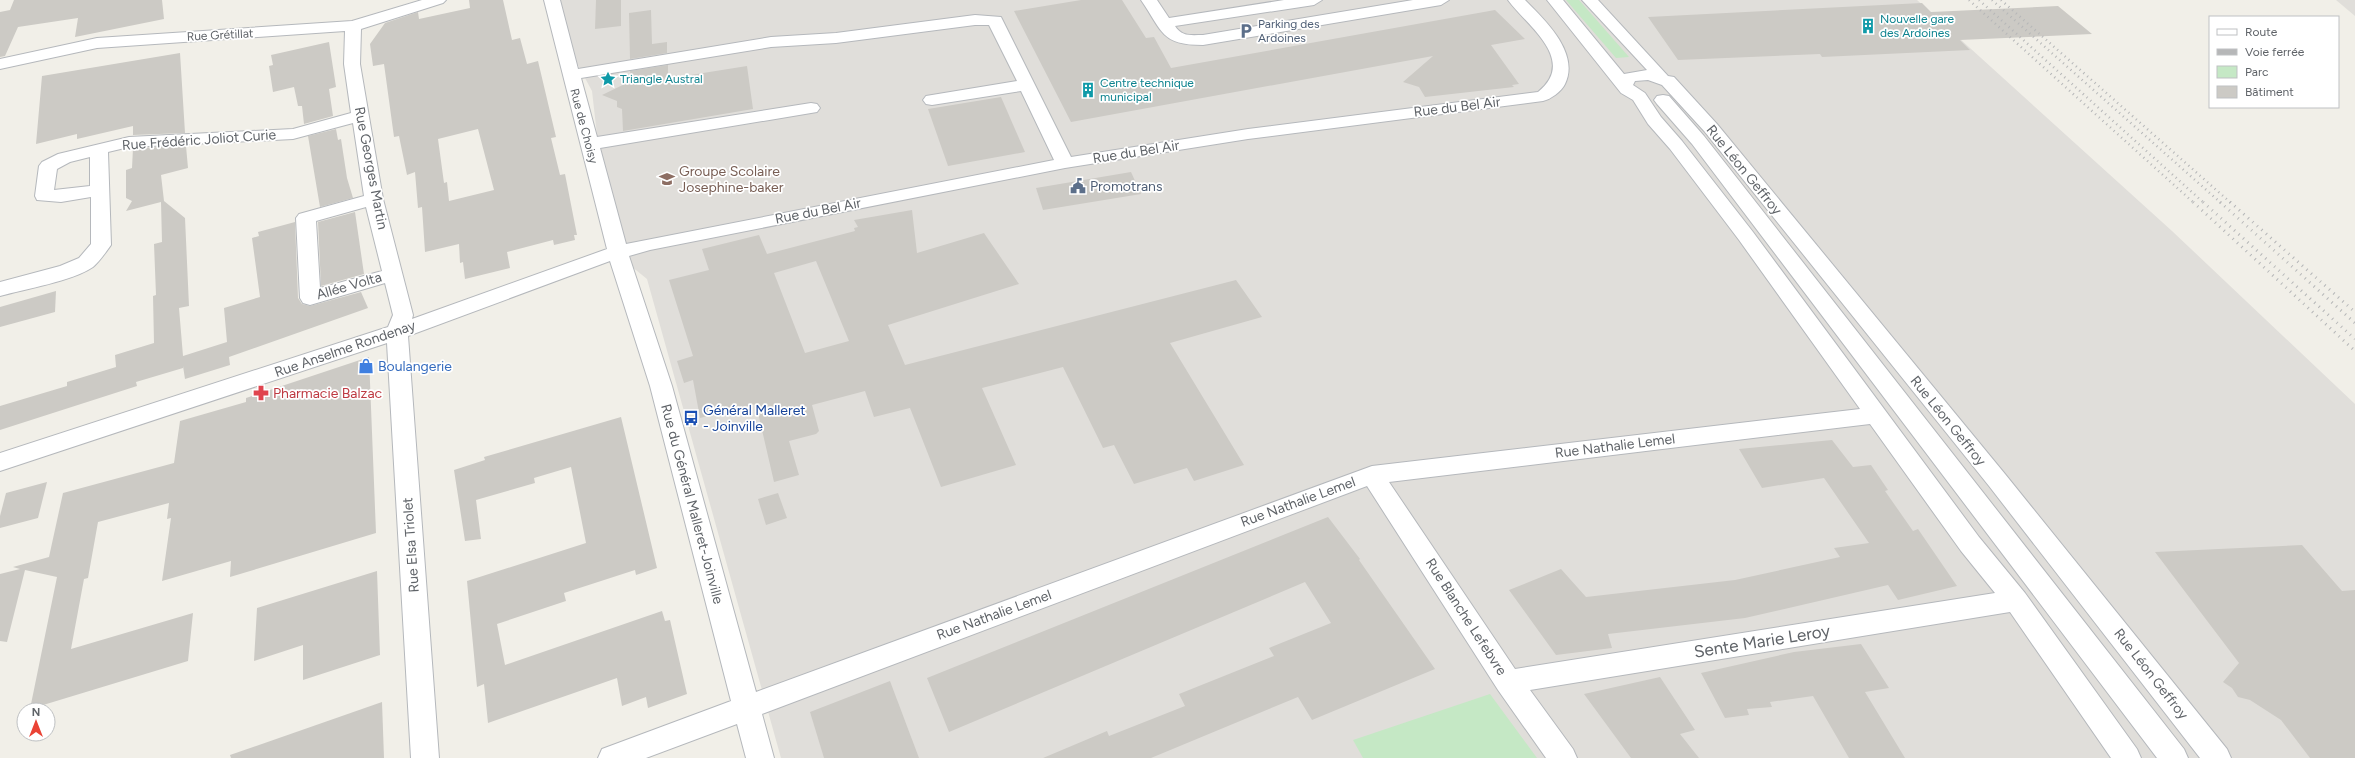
<svg xmlns="http://www.w3.org/2000/svg" width="2355" height="758" viewBox="0 0 2355 758" font-family="Figtree,sans-serif">
<style>
.industrial{fill:#e0deda}
.green{fill:#c5e8c5}
.building{fill:#cccac5;fill-rule:evenodd}
.lines{fill:none;stroke-linecap:round;stroke-linejoin:round}
.minor-casing{stroke:#b5b8bc;stroke-width:2}
.minor{fill:#fff;fill-rule:evenodd}
.rail-far1{stroke:#b6b7b8;stroke-width:2.5;stroke-dasharray:1 4;stroke-linecap:butt}
.rail{stroke:#b6b7b8;stroke-width:3;stroke-dasharray:1 5;stroke-linecap:butt}
.labels{text-anchor:middle;dominant-baseline:central;stroke-width:3.5;stroke-linejoin:round;paint-order:stroke}
.far-culture-label{font-size:12px;fill:#0d838f;stroke:#fff;text-anchor:start}
.far-service-label{font-size:12px;fill:#4e5e75;stroke:#fff;text-anchor:start}
.far-street-label{font-size:12px;fill:#5f6368;stroke:#fff}
.street-label{font-size:14px;fill:#5f6368;stroke:#fff}
.education-label{font-size:14px;fill:#785e54;stroke:#fff;text-anchor:start}
.service-label{font-size:14px;fill:#4e5e75;stroke:#fff;text-anchor:start}
.shop-label{font-size:14px;fill:#366cbe;stroke:#fff;text-anchor:start}
.health-label{font-size:14px;fill:#be3a42;stroke:#fff;text-anchor:start}
.transit-label{font-size:14px;fill:#164399;stroke:#fff;text-anchor:start}
.near-street-label{font-size:17px;fill:#5f6368;stroke:#fff}
</style>
<rect width="100%" height="100%" fill="#f1efe8"/>
<g class="industrial">
<polygon points="543,0 1917,0 2172,231 2355,404 2355,758 781,758 647,279 610,249 592,91"/>
<polygon points="2336,0 2355,0 2355,16"/>
</g>
<g class="green">
<polygon points="1566,0 1579,0 1629,57 1616,58"/>
<polygon points="1490,694 1537,758 1363,758 1353,740"/>
</g>
<g class="building">
<polygon points="14,0 162,0 164,19 75,37 78,18 18,27 5,56 0,57 0,12 10,10"/>
<path d="M469,0H503L512,40L520,38L527,64L538,61L556,137L551,138L560,175L565,174L577,235H574L575,240L554,245L553,240L507,252L510,268L465,279L463,262L460,263L459,244L425,252L422,207L418,208L415,172L407,175L399,136L394,137L384,64L373,66L370,44L385,23L418,12L419,19L470,8ZM478,129L494,190L449,201L447,182L444,183L438,139Z"/>
<polygon points="596,0 621,0 621,26 595,29"/>
<polygon points="1081,0 1122,0 1146,38 1154,37 1171,68 1495,10 1525,39 1491,45 1519,84 1512,85 1514,87 1425,97 1419,87 1403,82 1433,56 1071,122 1014,11"/>
<polygon points="1922,3 1931,12 2058,6 2092,34 1960,40 1970,50 1822,57 1820,54 1678,60 1648,17"/>
<polygon points="651,10 652,44 667,42 667,53 630,59 629,13"/>
<polygon points="329,42 336,87 329,89 333,116 304,124 302,106 298,106 294,87 273,92 269,66 273,65 271,55"/>
<polygon points="180,53 185,133 133,135 133,126 77,139 77,134 36,144 42,76"/>
<polygon points="668,65 668,76 677,75 678,77 747,66 753,109 623,131 622,109 617,107 617,101 602,95 631,81 630,71"/>
<polygon points="1001,97 1025,152 948,166 928,109"/>
<polygon points="336,129 338,140 341,139 347,178 353,198 320,207 308,136"/>
<polygon points="186,146 188,168 161,175 164,201 185,218 189,306 179,308 183,356 227,342 224,308 260,297 252,238 259,236 258,232 295,222 298,298 302,304 310,306 361,292 368,308 229,357 230,365 185,379 183,366 183,368 136,382 137,386 0,430 0,406 67,386 67,382 116,367 115,355 154,343 153,296 156,295 154,244 162,242 161,202 126,211 132,201 126,198 126,170 132,168 133,148"/>
<polygon points="1131,172 1141,194 1043,210 1036,188"/>
<path d="M912,210L917,253L984,233L1019,284L888,325L905,365L1236,280L1262,317L1170,343L1244,465L1194,481L1187,468L1134,484L1114,445L1103,448L1063,367L982,388L1016,465L941,487L910,408L874,417L865,391L812,405L819,431L816,434L789,441L799,475L774,482L756,404L700,418L693,380L684,383L677,361L693,356L669,280L709,270L702,249L759,235L767,254L855,231L854,228L858,227L854,220ZM816,261L849,341L805,353L774,273Z"/>
<polygon points="355,212 364,274 321,286 318,222"/>
<polygon points="56,291 55,312 0,327 0,307"/>
<polygon points="369,357 376,533 230,577 231,561 162,581 171,518 167,519 169,503 98,522 88,578 84,579 71,649 193,613 188,661 30,709 57,577 25,570 7,642 0,641 0,574 20,569 13,567 49,557 63,493 174,463 180,421 246,402 246,398"/>
<polygon points="621,417 657,568 636,575 635,570 564,593 566,601 497,624 505,665 662,611 665,621 670,620 687,694 648,708 646,697 622,706 617,678 488,723 484,684 477,687 467,581 586,543 571,467 534,478 535,483 476,500 481,539 465,541 454,470 485,460 484,457"/>
<polygon points="1832,440 1853,467 1871,465 1888,490 1885,491 1913,531 1918,529 1957,586 1898,600 1888,585 1745,618 1608,634 1612,648 1556,655 1509,590 1561,569 1586,597 1735,580 1840,557 1834,548 1869,543 1824,478 1762,488 1739,449"/>
<polygon points="47,482 38,518 0,528 0,516 6,493"/>
<polygon points="778,493 787,518 766,525 758,499"/>
<polygon points="1328,517 1360,559 1359,560 1435,669 1312,720 1298,697 1151,758 1043,758 1107,731 1109,736 1185,706 1179,694 1274,656 1269,648 1331,623 1305,582 949,732 927,678"/>
<polygon points="2302,545 2342,591 2355,590 2355,758 2310,758 2281,720 2250,700 2238,697 2232,688 2223,682 2239,663 2155,552"/>
<polygon points="377,571 380,655 303,680 303,645 254,661 257,608"/>
<polygon points="1861,644 1889,688 1865,692 1905,758 1849,758 1813,696 1770,702 1772,707 1747,709 1749,715 1725,718 1701,673 1794,652"/>
<polygon points="1660,677 1695,730 1680,734 1699,758 1631,758 1584,694"/>
<polygon points="890,681 919,758 824,758 810,712"/>
<polygon points="382,702 384,758 231,758 230,755"/>
</g>
<g class="lines">
<defs>
<g id="minor">
<path d="M422,0H446L443,3L361,29L360,64L383,199L413,315L412,319L607,249L544,0H560L578,69L771,37L836,33L975,15L1001,17L1071,157L1248,129L1538,92C1578,60 1527,26 1508,0H1525C1545,20 1580,53 1565,84C1561,92 1551,99 1543,101L1248,139L1065,168L650,250L629,256L672,386L756,692L1372,466L1860,409L1739,240L1670,149L1648,124L1633,100L1621,93L1547,0H1563L1624,74L1647,70L1582,0H1598L1668,76L1674,77L1717,124L2005,474L2227,749L2231,758H2200L1989,486L1705,132L1662,85L1648,80L1635,81L1633,85L1645,93L1661,117L1682,141L1753,232L1979,537L2025,593L2137,749L2141,758H2111L2010,612L1530,690L1573,749L1577,758H1546L1498,690L1367,486L762,714L774,758H746L737,724L646,758H598L602,749L731,701L650,386L610,261L408,336L439,758H411L387,343L0,471V453L388,327L393,315L385,283L310,305L303,303L300,298L296,218L299,214L364,196L353,123L293,139L129,147L108,152L111,245C106,252 99,262 93,267C73,281 25,289 0,296V282L60,266L79,258L91,244V197L61,202L37,200L35,196L39,166L42,162L58,154L129,137L293,129L351,113L344,64L345,31L97,48L0,69V59L97,38L352,21ZM975,25H989L1017,81L932,95L926,96L923,100L926,104L932,105L1021,91L1054,160L626,244L600,148L811,113L817,112L820,108L817,104L811,103L597,137L581,78L771,47L836,43ZM90,157V186L54,190L57,169L70,162ZM366,207L382,271L320,288L316,221ZM1870,424L1961,551L1995,593L1515,669L1389,482Z"/>
<path d="M1141,0H1157L1169,18L1284,0H1322L1314,5L1175,26C1182,37 1191,35 1203,35L1413,0H1449L1441,5L1203,45C1161,45 1163,32 1141,0Z"/>
<polygon points="1663,95 1669,96 1704,136 2184,749 2188,758 2157,758 1692,144 1657,104 1654,100 1657,96"/>
</g>
</defs>
<use href="#minor" class="minor-casing"/>
<use href="#minor" class="minor"/>
<g class="rail-far1">
<polyline points="1969,0 2194,203"/>
<polyline points="1979,0 2204,203"/>
<polyline points="1992,0 2221,203"/>
<polyline points="2001,0 2231,203"/>
</g>
<g class="rail">
<polyline points="2193,202 2355,351"/>
<polyline points="2203,202 2355,339"/>
<polyline points="2220,202 2355,323"/>
<polyline points="2230,202 2355,312"/>
</g>
</g>
<defs>
<symbol id="building-bare" viewBox="-9 -9 18 18"><path d="M-4-6H4V6H1V3H-1V6H-4ZM-2.5-4.3h1.7v1.8h-1.7ZM.8-4.3h1.7v1.8H.8ZM-2.5-1h1.7V.8h-1.7ZM.8-1h1.7V.8H.8Z" fill="#0f9aa8" stroke="#fff" stroke-width="2.5" paint-order="stroke"/></symbol>
<symbol id="parking-bare" viewBox="-9 -9 18 18"><path d="M-3.5-5.5H1a3.5 3.5 0 0 1 0 7H-1V5.5H-3.5ZM-1-3.4V-.6H.8a1.4 1.4 0 0 0 0-2.8Z" fill="#5c6f8a" stroke="#fff" stroke-width="2.5" paint-order="stroke"/></symbol>
<symbol id="sight-bare" viewBox="-9 -9 18 18"><path d="M0-6L1.8-2.2L6-1.7L2.9 1.2L3.7 5.4L0 3.3L-3.7 5.4L-2.9 1.2L-6-1.7L-1.8-2.2Z" fill="#0f9aa8" stroke="#fff" stroke-width="2.5" paint-order="stroke"/></symbol>
<symbol id="school-bare" viewBox="-9 -9 18 18"><path d="M0-5L7-2L0 1L-7-2ZM-4 1L0 2.5L4 1V4Q0 6-4 4Z" fill="#8d6e63" stroke="#fff" stroke-width="2.5" paint-order="stroke"/></symbol>
<symbol id="civic-bare" viewBox="-9 -9 18 18"><path d="M-.6-6.5H3V-4.5H.6V-3L4-1V1h2V6H-6V1h2V-1L-.6-3ZM-1.2 2.5V6h2.4V2.5Z" fill="#5c6f8a" stroke="#fff" stroke-width="2.5" paint-order="stroke"/></symbol>
<symbol id="shop-bare" viewBox="-9 -9 18 18"><path d="M-5-2.5h2.3a2.7 3.5 0 0 1 5.4 0H5L5.5 6h-11ZM-1.5-2.5h3a1.5 2.3 0 0 0-3 0Z" fill="#3f7fe0" stroke="#fff" stroke-width="2.5" paint-order="stroke"/></symbol>
<symbol id="pharmacy-bare" viewBox="-9 -9 18 18"><path d="M-2-6h4v4h4v4h-4v4h-4v-4h-4v-4h4Z" fill="#e0444e" stroke="#fff" stroke-width="2.5" paint-order="stroke"/></symbol>
<symbol id="bus-bare" viewBox="-9 -9 18 18"><path d="M-5-6H5V4H4V6H2V4H-2V6H-4V4H-5ZM-3.5-4V0h7V-4ZM-3.5 1.2v1.5H-2V1.2ZM2 1.2v1.5H3.5V1.2Z" fill="#1a4fb4" stroke="#fff" stroke-width="2.5" paint-order="stroke"/></symbol>
</defs>
<g fill-rule="evenodd">
<use href="#building-bare" x="1857" y="15" width="22" height="22"/>
<use href="#parking-bare" x="1235" y="20" width="22" height="22"/>
<use href="#sight-bare" x="597" y="68" width="22" height="22"/>
<use href="#building-bare" x="1077" y="79" width="22" height="22"/>
<use href="#school-bare" x="656" y="168" width="22" height="22"/>
<use href="#civic-bare" x="1067" y="175" width="22" height="22"/>
<use href="#shop-bare" x="355" y="355" width="22" height="22"/>
<use href="#pharmacy-bare" x="250" y="382" width="22" height="22"/>
<use href="#bus-bare" x="680" y="407" width="22" height="22"/>
</g>
<g class="labels">
<g class="far-culture-label">
<text x="1880" y="19">Nouvelle gare<tspan x="1880" dy="14">des Ardoines</tspan></text>
<text x="620" y="79">Triangle Austral</text>
<text x="1100" y="83">Centre technique<tspan x="1100" dy="14">municipal</tspan></text>
</g>
<g class="far-service-label">
<text x="1258" y="24">Parking des<tspan x="1258" dy="14">Ardoines</tspan></text>
</g>
<g class="far-street-label">
<text transform="translate(220 35) rotate(-3)">Rue Grétillat</text>
<text transform="translate(584 126) rotate(75)">Rue de Choisy</text>
</g>
<g class="street-label">
<text transform="translate(1457 107) rotate(-7)">Rue du Bel Air</text>
<text transform="translate(199 140) rotate(-4)">Rue Frédéric Joliot Curie</text>
<text transform="translate(1136 152) rotate(-9)">Rue du Bel Air</text>
<text transform="translate(371 168) rotate(79)">Rue Georges Martin</text>
<text transform="translate(1744 170) rotate(51)">Rue Léon Geffroy</text>
<text transform="translate(818 211) rotate(-11)">Rue du Bel Air</text>
<text transform="translate(349 286) rotate(-16)">Allée Volta</text>
<text transform="translate(345 349) rotate(-19)">Rue Anselme Rondenay</text>
<text transform="translate(1948 421) rotate(51)">Rue Léon Geffroy</text>
<text transform="translate(1615 446) rotate(-7)">Rue Nathalie Lemel</text>
<text transform="translate(1298 502) rotate(-20)">Rue Nathalie Lemel</text>
<text transform="translate(692 504) rotate(75)">Rue du Général Malleret-Joinville</text>
<text transform="translate(411 545) rotate(-94)">Rue Elsa Triolet</text>
<text transform="translate(994 615) rotate(-20)">Rue Nathalie Lemel</text>
<text transform="translate(1466 617) rotate(57)">Rue Blanche Lefebvre</text>
<text transform="translate(2151 674) rotate(52)">Rue Léon Geffroy</text>
</g>
<g class="education-label">
<text x="679" y="171">Groupe Scolaire<tspan x="679" dy="16">Josephine-baker</tspan></text>
</g>
<g class="service-label">
<text x="1090" y="186">Promotrans</text>
</g>
<g class="shop-label">
<text x="378" y="366">Boulangerie</text>
</g>
<g class="health-label">
<text x="273" y="393">Pharmacie Balzac</text>
</g>
<g class="transit-label">
<text x="703" y="410">Général Malleret<tspan x="703" dy="16">- Joinville</tspan></text>
</g>
<g class="near-street-label">
<text transform="translate(1762 641) rotate(-9)">Sente Marie Leroy</text>
</g>
</g>
<rect x="2209" y="16" width="130" height="92" fill="#ffffff" stroke="#bfc1c3"/>
<rect x="2217" y="29" width="20" height="6" fill="#ffffff" stroke="#bfc1c3"/>
<text x="2245" y="36" font-size="12" fill="#5f6368">Route</text>
<rect x="2217" y="49" width="20" height="6" fill="#b6b7b8" stroke="#bfc1c3"/>
<text x="2245" y="56" font-size="12" fill="#5f6368">Voie ferrée</text>
<rect x="2217" y="66" width="20" height="12" fill="#c5e8c5" stroke="#bfc1c3"/>
<text x="2245" y="76" font-size="12" fill="#5f6368">Parc</text>
<rect x="2217" y="86" width="20" height="12" fill="#cccac5" stroke="#bfc1c3"/>
<text x="2245" y="96" font-size="12" fill="#5f6368">Bâtiment</text>
<g transform="translate(36 722)"><circle r="19" fill="#ffffff" stroke="#bfc1c3"/>
<path d="M0-3L7 15L0 10L-7 15Z" fill="#ea4335"/>
<text y="-6" font-size="11" font-weight="bold" text-anchor="middle" fill="#5f6368">N</text>
</g>
</svg>
